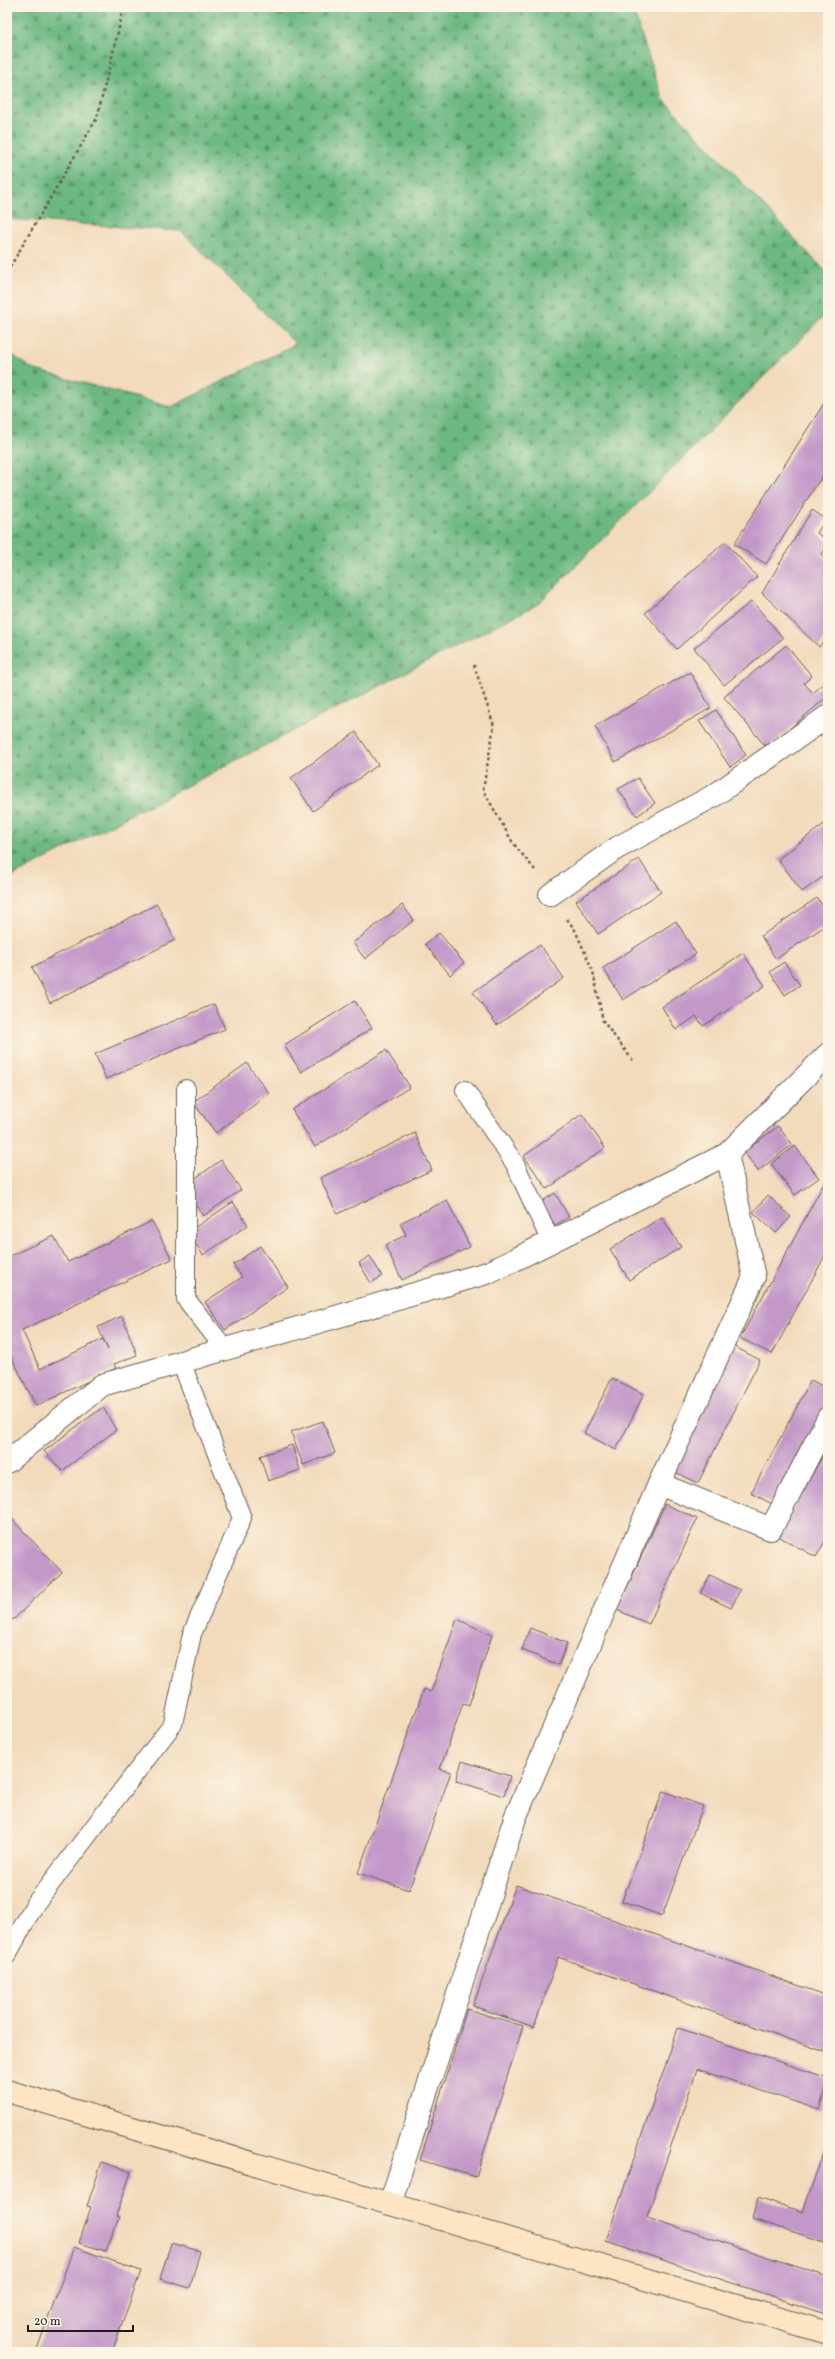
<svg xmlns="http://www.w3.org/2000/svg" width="835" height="2359" viewBox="0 0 835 2359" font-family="Vollkorn,serif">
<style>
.forest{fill:url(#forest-firs);stroke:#446a4f}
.building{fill:#c398c9}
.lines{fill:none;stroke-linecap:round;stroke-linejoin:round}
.lane-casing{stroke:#675e54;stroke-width:20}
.street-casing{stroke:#675e54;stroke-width:24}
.secondary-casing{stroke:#675e54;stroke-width:24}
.path{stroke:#675e54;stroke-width:2.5;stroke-dasharray:3 3;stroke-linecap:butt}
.lane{stroke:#fff;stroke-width:18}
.street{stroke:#fff;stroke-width:22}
.secondary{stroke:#fde5c4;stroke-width:22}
</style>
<defs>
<pattern id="forest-firs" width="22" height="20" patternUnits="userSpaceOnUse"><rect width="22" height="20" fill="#6cb882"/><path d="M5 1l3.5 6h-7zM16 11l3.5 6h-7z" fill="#58956a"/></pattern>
</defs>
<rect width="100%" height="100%" fill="#fcf5e5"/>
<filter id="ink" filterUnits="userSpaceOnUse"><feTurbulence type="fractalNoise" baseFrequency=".025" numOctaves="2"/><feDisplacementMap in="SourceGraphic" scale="8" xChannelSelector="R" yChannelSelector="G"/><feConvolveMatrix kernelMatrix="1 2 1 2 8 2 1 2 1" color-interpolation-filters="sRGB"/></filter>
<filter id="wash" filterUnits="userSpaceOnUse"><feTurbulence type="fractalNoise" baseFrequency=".012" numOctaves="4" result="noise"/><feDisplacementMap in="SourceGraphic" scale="16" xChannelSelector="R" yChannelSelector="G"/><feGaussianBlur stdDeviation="0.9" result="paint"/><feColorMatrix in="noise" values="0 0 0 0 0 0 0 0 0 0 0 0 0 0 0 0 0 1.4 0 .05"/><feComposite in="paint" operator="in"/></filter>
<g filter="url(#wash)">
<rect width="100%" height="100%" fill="#f2dabb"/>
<polygon class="forest" points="7,7 632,7 663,99 828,274 828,312 538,604 7,879 7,351 32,369 171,407 296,344 181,231 7,219"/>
<g id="blocks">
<g class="building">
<polygon points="828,397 826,470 766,564 734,544"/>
<polygon points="812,510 826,519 817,533 828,541 828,546 821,555 828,559 828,634 819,647 762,593"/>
<polygon points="725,542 757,577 677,649 645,613"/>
<polygon points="752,601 783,638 724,685 694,648"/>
<polygon points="786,645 812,676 804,683 813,693 826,682 828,696 767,748 724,697"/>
<polygon points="690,672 711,708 615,762 595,726"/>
<polygon points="716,710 746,755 730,767 699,721"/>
<polygon points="356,732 378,765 313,811 291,778"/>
<polygon points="638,778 655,803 637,816 618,789"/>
<polygon points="824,824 828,830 828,873 802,892 778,859"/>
<polygon points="639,859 661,892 598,934 576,901"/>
<polygon points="817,898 828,913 828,924 776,959 761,936"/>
<polygon points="157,904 175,940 50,1003 32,967"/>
<polygon points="402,905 414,920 365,959 353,943"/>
<polygon points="676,921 696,954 623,1000 603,968"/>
<polygon points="439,933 464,963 450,975 425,944"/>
<polygon points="540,945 564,978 497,1025 473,992"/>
<polygon points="743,953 765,986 703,1026 696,1016 676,1030 662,1007"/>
<polygon points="784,962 800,985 785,995 770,972"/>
<polygon points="355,1001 372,1028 301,1072 284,1045"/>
<polygon points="214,1004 225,1029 106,1079 95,1054"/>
<polygon points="386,1050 410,1087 315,1147 292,1110"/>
<polygon points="247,1063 269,1094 216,1133 193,1102"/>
<polygon points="582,1114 605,1148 547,1189 524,1156"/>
<polygon points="778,1126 792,1145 758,1171 744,1152"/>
<polygon points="415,1133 432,1170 337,1214 320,1178"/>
<polygon points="795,1146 819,1178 795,1195 771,1164"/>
<polygon points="221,1160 241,1190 203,1216 183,1187"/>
<polygon points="828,1176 828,1250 772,1354 740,1338"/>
<polygon points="555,1193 569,1217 555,1225 541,1202"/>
<polygon points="768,1195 791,1217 776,1233 753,1212"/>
<polygon points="447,1200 470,1247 402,1280 385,1245 406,1235 400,1223"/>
<polygon points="233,1202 248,1225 203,1255 188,1232"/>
<polygon points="662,1217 681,1247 629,1280 610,1249"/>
<polygon points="152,1221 172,1259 22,1330 40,1369 103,1339 108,1350 98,1327 122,1316 137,1355 114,1364 116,1368 36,1406 7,1348 7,1257 54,1236 68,1262"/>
<polygon points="260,1246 288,1287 225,1330 205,1302 242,1277 233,1265"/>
<polygon points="370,1256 382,1276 371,1283 359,1263"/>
<polygon points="733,1346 760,1360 698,1483 671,1470"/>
<polygon points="612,1378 644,1394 616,1450 584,1433"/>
<polygon points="811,1380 828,1389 828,1404 774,1505 751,1493"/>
<polygon points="103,1407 116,1430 62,1471 44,1451"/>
<polygon points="323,1421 335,1453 303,1465 291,1432"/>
<polygon points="292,1445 300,1470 268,1481 260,1456"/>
<polygon points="828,1446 828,1536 816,1557 778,1536"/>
<polygon points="665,1504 697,1519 649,1624 617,1610"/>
<polygon points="7,1514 62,1572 13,1620 7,1613"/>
<polygon points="710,1575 740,1590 731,1608 700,1593"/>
<polygon points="457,1619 492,1635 469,1705 463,1703 440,1769 451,1772 409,1890 358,1873 424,1689 431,1692"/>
<polygon points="530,1628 567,1643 559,1665 522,1650"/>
<polygon points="462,1761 510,1776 504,1796 456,1781"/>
<polygon points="663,1791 703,1806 662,1916 622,1901"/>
<polygon points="516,1885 828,1996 828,2053 558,1957 534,2027 473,2006"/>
<polygon points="467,2009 523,2026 476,2177 420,2160"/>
<polygon points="678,2028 828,2078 828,2082 819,2110 697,2069 647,2217 828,2277 828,2315 606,2241"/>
<polygon points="828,2138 828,2243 752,2219 758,2197 803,2212"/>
<polygon points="102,2162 131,2172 116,2216 119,2217 106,2251 79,2243 91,2207 87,2206"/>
<polygon points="171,2243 200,2251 190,2288 160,2279"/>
<polygon points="74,2247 141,2271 112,2352 36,2352"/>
</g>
</g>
</g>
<g filter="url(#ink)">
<use href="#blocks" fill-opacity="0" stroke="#675e54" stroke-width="1"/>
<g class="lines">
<defs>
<g id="lane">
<polyline points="186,1089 186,1299 225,1349"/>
<polyline points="465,1090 515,1164 551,1242"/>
<polyline points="7,1955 35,1904 173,1724 192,1634 242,1518 181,1362"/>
</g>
<g id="street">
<polyline points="550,895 617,848 715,795 828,716"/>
<polyline points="7,1462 102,1385 490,1272 727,1154 828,1054"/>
<polyline points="659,1484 771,1529 828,1418"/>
<polyline points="390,2204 515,1818 659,1484 754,1277 727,1154"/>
</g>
<polyline id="secondary" points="7,2091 828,2333"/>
</defs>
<use href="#lane" class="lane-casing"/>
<use href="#street" class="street-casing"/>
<use href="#secondary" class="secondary-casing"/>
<g class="path">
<polyline points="7,272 97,118 124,7"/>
<polyline points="821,480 828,484"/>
<polyline points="474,665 494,726 483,790 513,843 535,870"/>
<polyline points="567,919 575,930 593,971 603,1021 634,1062"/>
</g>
<use href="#lane" class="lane"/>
<use href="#street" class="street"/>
<use href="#secondary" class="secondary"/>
</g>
</g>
<rect width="835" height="2359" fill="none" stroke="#fcf5e5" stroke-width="24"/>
<path d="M28 2325v6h105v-6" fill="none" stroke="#1c1c1c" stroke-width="2"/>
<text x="34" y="2325" font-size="12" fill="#1c1c1c" stroke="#fcf5e5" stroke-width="3" paint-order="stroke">20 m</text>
</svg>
